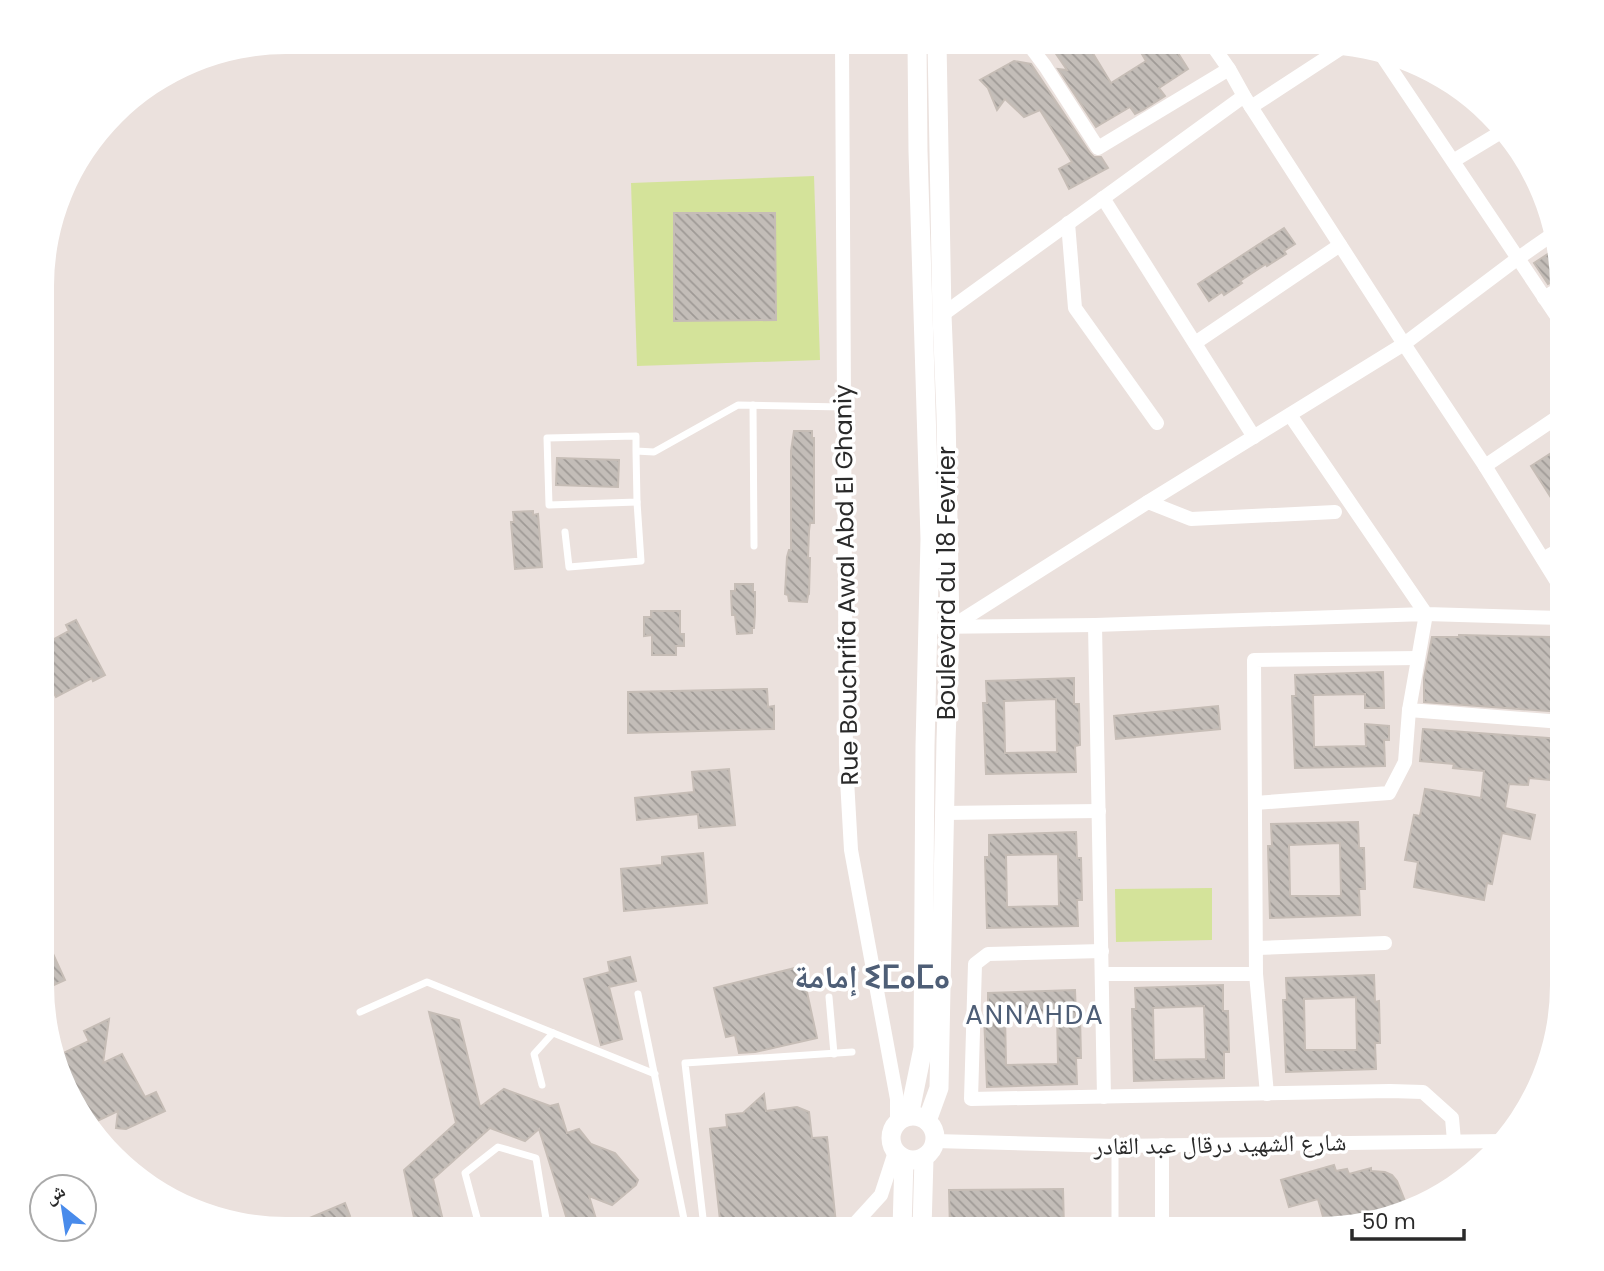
<svg xmlns="http://www.w3.org/2000/svg" width="1604" height="1271" viewBox="0 0 1604 1271" font-family="Poppins,'Noto Naskh Arabic','Noto Sans Tifinagh',sans-serif">
<style>
.pitch{fill:#d4e39a}
.building{fill:url(#building-back-hatch);stroke:#c6bdb6;stroke-width:2;fill-rule:evenodd}
.lines{fill:none;stroke-linecap:round;stroke-linejoin:round}
.service{stroke:#fff;stroke-width:7}
.minor{stroke:#fff;stroke-width:14}
.secondary{stroke:#fff;stroke-width:19}
.labels{text-anchor:middle;dominant-baseline:central;stroke-width:7;stroke-linejoin:round;paint-order:stroke}
.street-label{font-size:24px;fill:#2a2a2a;stroke:#fff}
.neighbourhood-label{font-size:26px;letter-spacing:2px;fill:#4e5e76;stroke:#fff}
.district-label{font-size:32px;font-weight:bold;fill:#4e5e76;stroke:#fff}
</style>
<defs>
<pattern id="building-back-hatch" width="6" height="6" patternUnits="userSpaceOnUse" patternTransform="scale(1.75)"><rect width="6" height="6" fill="#c3bdb8"/><path d="M-1 5l2 2M0 0l6 6M5-1l2 2" fill="none" stroke="#9f9a96"/></pattern>
</defs>
<rect width="100%" height="100%" fill="#ebe1dd"/>
<g class="pitch">
<polygon points="814,176 820,360 637,366 631,183"/>
<polygon points="1212,888 1212,940 1116,942 1115,889"/>
</g>
<g class="building">
<polygon points="1048,42 1086,42 1111,83 1146,61 1135,42 1171,42 1188,69 1159,88 1165,96 1143,110 1135,114 1130,107 1096,127 1058,69 1067,70"/>
<polygon points="1014,61 1031,64 1090,153 1094,157 1101,157 1108,168 1069,189 1059,169 1072,162 1040,110 1024,117 1005,99 997,110 988,88 980,80"/>
<polygon points="674,213 775,213 776,320 674,321"/>
<polygon points="1284,228 1295,244 1284,251 1286,254 1267,266 1266,264 1240,281 1242,283 1224,295 1222,292 1209,301 1198,284"/>
<polygon points="1554,250 1560,278 1548,284 1534,263"/>
<polygon points="794,431 812,431 812,438 814,438 814,523 810,523 809,531 808,558 810,558 809,594 808,595 807,602 789,601 788,595 785,594 787,557 789,550 791,550 791,451"/>
<polygon points="1553,452 1562,466 1562,515 1531,466"/>
<polygon points="557,458 619,460 618,487 556,485"/>
<polygon points="533,511 533,515 538,514 542,567 515,569 511,522 514,522 513,512"/>
<polygon points="735,584 753,584 753,592 755,592 755,613 754,628 752,628 752,633 737,634 735,615 732,615 731,591 735,591"/>
<polygon points="651,611 680,611 680,634 684,634 684,646 676,646 676,655 652,655 652,635 644,636 644,617 651,617"/>
<polygon points="76,620 105,675 93,681 92,678 56,697 43,673 43,645 69,631 66,625"/>
<polygon points="1459,635 1552,637 1562,638 1562,712 1424,702 1424,678 1432,637 1459,637"/>
<polygon points="1383,672 1384,708 1365,708 1365,694 1313,695 1314,747 1366,746 1365,724 1389,726 1389,740 1384,740 1385,766 1295,768 1292,696 1296,696 1295,675"/>
<path d="M1074,678V704H1079L1080,745L1075,746L1076,772L986,774L983,703H987L986,681ZM1056,699L1057,752L1005,753L1004,701Z"/>
<polygon points="767,689 768,707 774,706 774,729 628,733 628,692"/>
<polygon points="1218,706 1220,729 1116,739 1114,716"/>
<polygon points="1423,729 1562,739 1562,773 1551,772 1550,780 1529,778 1528,785 1509,784 1505,808 1535,815 1530,839 1502,833 1492,884 1487,883 1484,900 1414,887 1418,862 1405,860 1414,815 1420,816 1425,789 1481,798 1484,771 1453,768 1454,764 1420,761"/>
<polygon points="729,769 735,825 699,828 698,814 637,820 635,798 694,792 692,772"/>
<path d="M1358,822L1359,848H1364L1365,889H1359L1360,915L1270,918L1268,846H1272L1271,824ZM1340,843L1341,896H1290L1289,845Z"/>
<path d="M1076,832L1077,858H1081L1082,900H1077L1078,926L987,928L985,857H989V835ZM1058,854L1059,906L1007,907L1006,855Z"/>
<polygon points="703,853 707,903 624,911 621,869 662,865 662,857"/>
<polygon points="43,932 65,980 43,990"/>
<polygon points="630,957 636,981 609,987 622,1039 601,1045 584,979 610,972 608,962"/>
<polygon points="795,968 799,984 805,983 817,1038 755,1052 739,1053 735,1035 726,1037 714,988"/>
<path d="M1374,975L1375,1002L1379,1001L1380,1043H1375L1376,1069L1286,1072L1283,1000H1287L1286,978ZM1356,997L1357,1050H1305L1304,999Z"/>
<path d="M1223,985V1011H1228L1229,1052H1224V1078L1134,1081L1132,1009H1136L1135,988ZM1204,1006L1206,1059L1154,1060L1153,1008Z"/>
<path d="M1075,990L1076,1016H1080L1081,1058H1076L1077,1084L987,1087L984,1015H988V993ZM1057,1012L1058,1064L1006,1065L1005,1014Z"/>
<polygon points="429,1012 459,1020 480,1107 504,1089 550,1106 558,1104 567,1133 579,1129 591,1144 615,1153 638,1180 636,1185 612,1205 589,1196 599,1229 570,1229 539,1129 525,1141 490,1128 433,1179 445,1229 416,1227 404,1170 456,1123"/>
<polygon points="109,1019 103,1063 122,1054 145,1097 156,1092 165,1111 126,1129 116,1128 118,1111 91,1124 67,1092 57,1056 89,1041 84,1031"/>
<polygon points="764,1094 766,1111 797,1107 809,1112 812,1138 827,1137 836,1224 823,1226 824,1229 721,1229 710,1129 727,1127 726,1115 743,1113"/>
<polygon points="1334,1165 1336,1171 1347,1169 1349,1174 1371,1168 1371,1171 1385,1172 1392,1175 1397,1181 1405,1201 1403,1212 1326,1227 1318,1199 1289,1207 1281,1180"/>
<polygon points="1063,1189 1064,1229 950,1229 949,1190"/>
<polygon points="345,1203 350,1216 320,1229 286,1228"/>
</g>
<g class="lines">
<g class="service">
<polyline points="753,405 754,546"/>
<polyline points="636,451 637,502 549,505 547,438 636,436 636,451 654,452 738,405 844,407"/>
<polyline points="565,532 569,567 641,561 637,502"/>
<polyline points="638,994 686,1229"/>
<polyline points="829,997 834,1054"/>
<polyline points="360,1012 427,982 655,1074"/>
<polyline points="542,1085 534,1054 553,1033"/>
<polyline points="480,1229 465,1173 498,1147 536,1158 547,1225 543,1229"/>
<polyline points="705,1229 704,1227 685,1063 852,1052"/>
<polyline points="1115,1229 1115,1146"/>
</g>
<g class="minor">
<polyline points="842,42 846,762 851,850 897,1099 897,1123"/>
<polyline points="1027,42 1045,66 1098,148 1229,69"/>
<polyline points="1210,42 1229,69 1244,96 1404,344 1485,466 1562,590"/>
<polyline points="1381,54 1562,324"/>
<polyline points="1251,107 1346,45"/>
<polyline points="1453,161 1501,132"/>
<polyline points="1103,198 1254,437"/>
<polyline points="1068,223 1075,308 1157,423"/>
<polyline points="1544,298 1562,287"/>
<polyline points="942,315 1244,96"/>
<polyline points="1195,343 1340,245"/>
<polyline points="1290,415 1426,614 1562,618"/>
<polyline points="1485,466 1562,414"/>
<polyline points="1148,502 1191,519 1335,512"/>
<polyline points="1543,559 1562,548"/>
<polyline points="1095,625 1104,1097"/>
<polyline points="928,627 1095,625 1426,614 1409,710 1562,722"/>
<polyline points="951,627 1148,502 1404,344 1517,259 1550,236"/>
<polyline points="1255,803 1389,793 1405,762 1409,710"/>
<polyline points="944,813 1099,811"/>
<polyline points="1257,948 1385,943"/>
<polyline points="1102,951 988,954 975,964 971,1099 1390,1091 1423,1092 1452,1118 1454,1141"/>
<polyline points="1102,974 1256,974"/>
<polyline points="1267,1094 1256,974 1254,660 1418,658"/>
<polyline points="935,1141 1115,1146 1504,1141"/>
<polyline points="850,1229 881,1195 895,1152"/>
<polyline points="1162,1229 1162,1145"/>
</g>
<g class="secondary">
<circle cx="913" cy="1138" r="22"/>
<polyline points="909,1116 923,1048 925,746 930,539 918,151 917,42"/>
<polyline points="927,1121 939,1088 946,741 950,628 946,414 942,315 937,42"/>
<polyline points="902,1229 904,1159"/>
<polyline points="922,1229 924,1158"/>
</g>
</g>
<g class="labels">
<g class="street-label">
<text transform="translate(946 583) rotate(-90)">Boulevard du 18 Fevrier</text>
<text transform="translate(846 585) rotate(-91)">Rue Bouchrifa Awal Abd El Ghaniy</text>
<text transform="translate(1220 1144) rotate(-1)">شارع الشهيد درقال عبد القادر</text>
</g>
<g class="neighbourhood-label">
<text x="1035" y="1015">ANNAHDA</text>
</g>
<g class="district-label">
<text x="872" y="976">إمامة ⵉⵎⴰⵎⴰ</text>
</g>
</g>
<path d="M0 0H1604V1271H0ZM286 54H1318A232 232 0 0 1 1550 286V985A232 232 0 0 1 1318 1217H286A232 232 0 0 1 54 985V286A232 232 0 0 1 286 54Z" fill="#fff" fill-rule="evenodd"/>
<g transform="translate(63 1208) rotate(330)"><circle r="33" fill="#ffffff" stroke="#aaaaaa" stroke-width="2"/>
<path d="M0-5L12 26L0 18L-12 26Z" fill="#498beb"/>
<text y="-10" font-size="19" font-weight="bold" text-anchor="middle" fill="#2a2a2a">ش</text>
</g>
<path d="M1352 1229v10h112v-10" fill="none" stroke="#2a2a2a" stroke-width="3.5"/>
<text x="1362" y="1229" font-size="21" fill="#2a2a2a" stroke="#ffffff" stroke-width="5" paint-order="stroke">50 m</text>
</svg>
